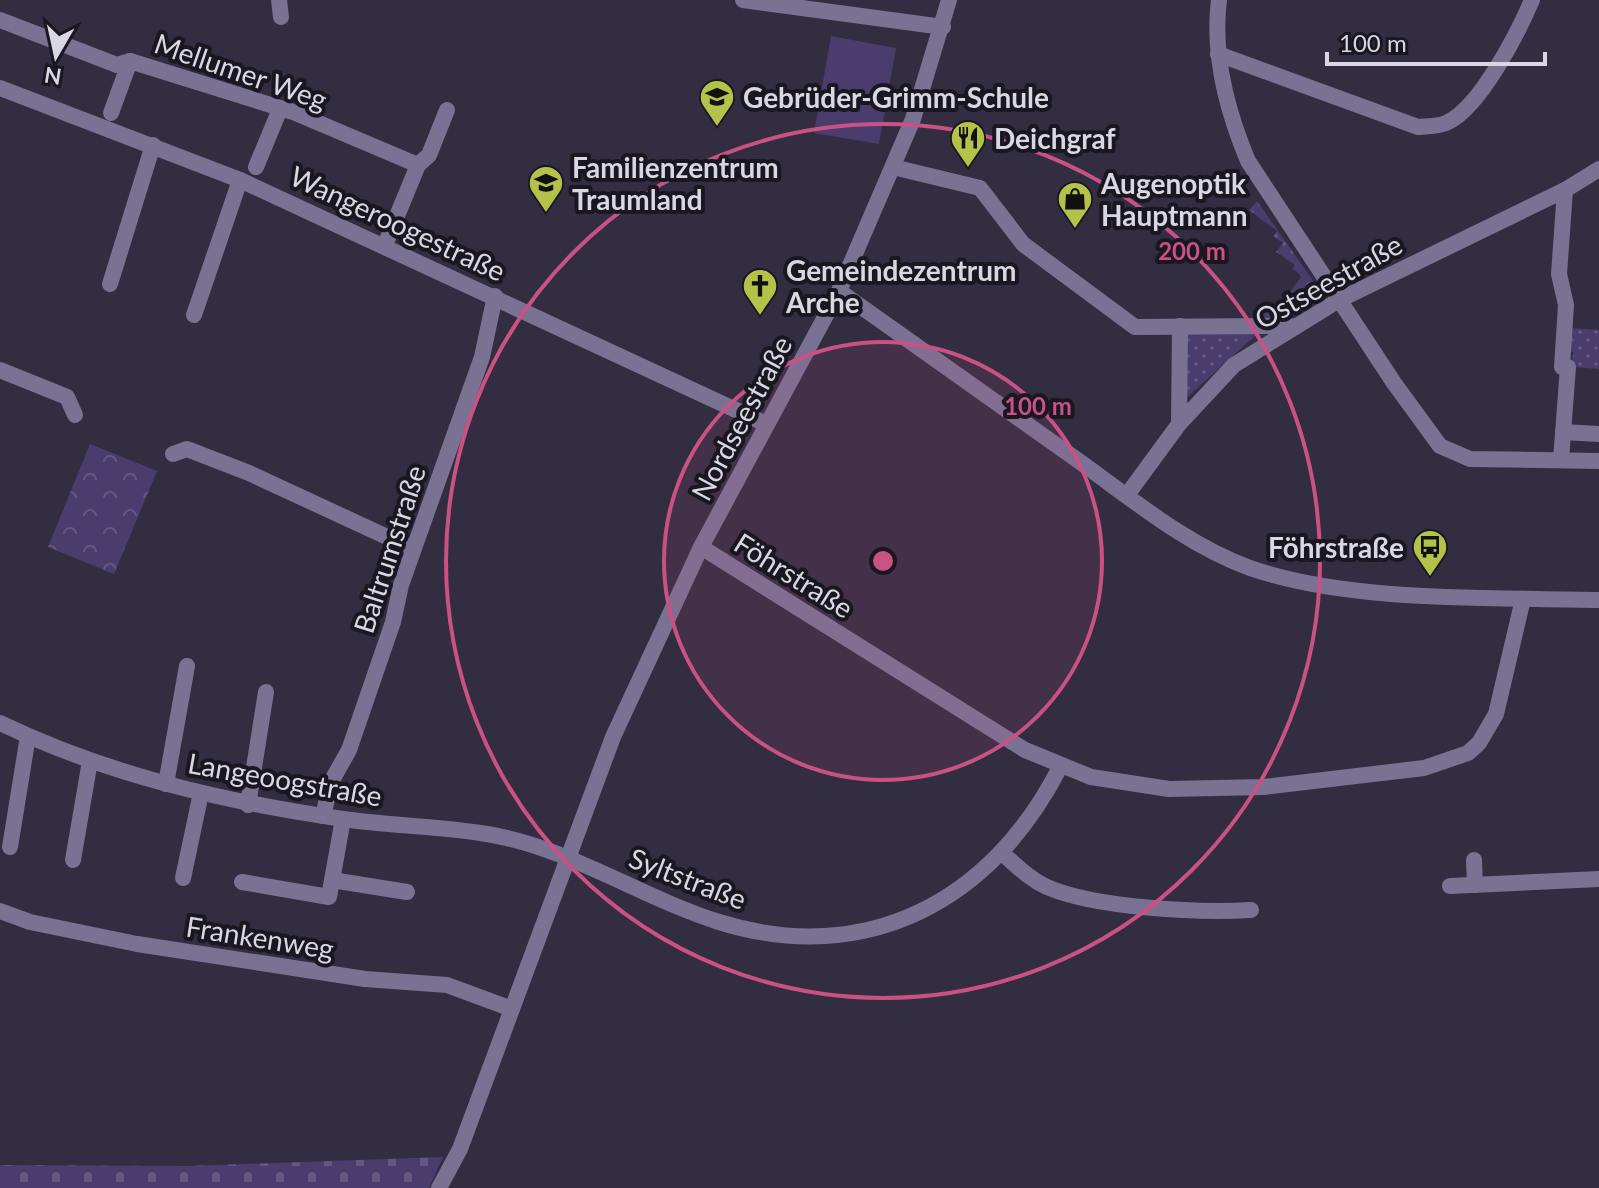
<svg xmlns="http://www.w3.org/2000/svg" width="1599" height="1188" viewBox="0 0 1599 1188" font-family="Lato,sans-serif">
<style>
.grass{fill:url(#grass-dots)}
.cemetery{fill:url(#cemetery-stones)}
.park{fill:url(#park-crowns)}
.pitch{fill:#4a3d6e}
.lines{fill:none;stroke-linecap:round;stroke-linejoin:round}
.street{stroke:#797292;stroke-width:16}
.ring{fill:none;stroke:#c95184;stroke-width:4}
.labels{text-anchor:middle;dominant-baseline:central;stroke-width:8;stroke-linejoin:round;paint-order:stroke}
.street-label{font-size:28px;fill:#dad7e4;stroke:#191720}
.poi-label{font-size:28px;font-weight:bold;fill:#dad7e4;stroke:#191720;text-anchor:start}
.centre{fill:#c95184;stroke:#191720;stroke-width:4}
.ring-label{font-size:24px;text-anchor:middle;font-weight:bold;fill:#c95184;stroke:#191720;stroke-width:8;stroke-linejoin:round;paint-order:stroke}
</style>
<defs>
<pattern id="grass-dots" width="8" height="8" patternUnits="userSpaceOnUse" patternTransform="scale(2)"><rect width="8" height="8" fill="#4a3d6e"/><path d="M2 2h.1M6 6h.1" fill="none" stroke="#645883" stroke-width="1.8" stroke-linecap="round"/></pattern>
<pattern id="cemetery-stones" width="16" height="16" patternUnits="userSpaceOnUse" patternTransform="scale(2)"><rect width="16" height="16" fill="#4a3d6e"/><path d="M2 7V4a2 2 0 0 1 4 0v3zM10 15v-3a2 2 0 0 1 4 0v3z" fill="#645883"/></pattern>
<pattern id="park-crowns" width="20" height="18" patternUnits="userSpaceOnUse" patternTransform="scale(2)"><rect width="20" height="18" fill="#4a3d6e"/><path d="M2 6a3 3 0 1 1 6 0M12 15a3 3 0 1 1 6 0" fill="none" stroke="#645883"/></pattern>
</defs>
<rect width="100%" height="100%" fill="#322d41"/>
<g class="grass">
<path d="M1257,201L1314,282C1318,310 1278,321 1257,320L1265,309L1273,314L1302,276L1293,269L1295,265L1276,252L1283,243L1273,236L1277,231L1249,210Z"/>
<polygon points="1568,328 1599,330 1599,369 1572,367 1573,352 1566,351"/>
<polygon points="1258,333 1182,402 1183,334"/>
</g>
<polygon class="cemetery" points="443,1157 429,1188 0,1188 0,1165 187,1166"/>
<polygon class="park" points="90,444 157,471 114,574 48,547"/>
<polygon class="pitch" points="831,36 896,48 879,144 814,133"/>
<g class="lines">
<g class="street">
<polyline points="279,0 281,17"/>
<polyline points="743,0 943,27"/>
<path d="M1219,0C1212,55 1227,111 1248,161L1394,383L1440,446L1470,459L1599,461"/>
<polyline points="0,20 117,65 130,61 293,112 418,165 385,245"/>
<path d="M1218,54L1418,127C1427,126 1440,127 1448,122C1480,107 1518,33 1532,0"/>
<polyline points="0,88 240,180 766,424"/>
<polyline points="111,113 130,61"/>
<polyline points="418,165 429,155 447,110"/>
<polyline points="256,167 280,109"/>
<polyline points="893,167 980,188 1023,244 1135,327 1291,326"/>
<polyline points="110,284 153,145"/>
<path d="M839,291C918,347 997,403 1076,459C1131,498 1186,545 1250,568C1351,603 1492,597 1599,600"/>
<polyline points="194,315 240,180"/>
<polyline points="0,370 67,397 75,415"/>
<polyline points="1179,424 1180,326"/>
<polyline points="1563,432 1599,434"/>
<polyline points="173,454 187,449 249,473 413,549"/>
<polyline points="1561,460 1568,367 1562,367 1566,305 1559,274 1565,190"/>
<polyline points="1127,495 1179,424 1234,365 1339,300 1565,190 1599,169"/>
<polyline points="701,547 1025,750 1091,777 1169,789 1264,787 1424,768 1468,753 1479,743 1496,714 1523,599"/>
<path d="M0,723C108,775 225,802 343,819C391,826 440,826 487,834C570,848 640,897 719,922C866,968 992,901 1060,767"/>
<polyline points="166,784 187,666"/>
<polyline points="248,805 266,692"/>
<polyline points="323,816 331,782 349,750 393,622 401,585 482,357 495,296"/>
<polyline points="10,847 28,736"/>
<path d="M1002,853C1017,866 1029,879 1047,887C1095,908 1198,913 1251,910"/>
<polyline points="73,860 90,761"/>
<polyline points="1474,860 1475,885"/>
<polyline points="183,878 201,793"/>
<polyline points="332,880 407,892"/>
<polyline points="242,882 329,897 343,819"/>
<polyline points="1450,886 1599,879"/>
<polyline points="0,911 30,922 137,944 365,979 447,985 512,1009"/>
<polyline points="439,1188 460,1149 613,737 701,547 839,291 913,119 949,0"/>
</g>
</g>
<circle cx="883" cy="561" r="219" fill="#c95184" fill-opacity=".12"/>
<g class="ring">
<circle cx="883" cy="561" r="219"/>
<circle cx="883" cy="561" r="437"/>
</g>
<defs>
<symbol id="school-pin" viewBox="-11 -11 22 30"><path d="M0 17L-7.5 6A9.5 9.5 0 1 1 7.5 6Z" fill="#b5c249" stroke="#191720"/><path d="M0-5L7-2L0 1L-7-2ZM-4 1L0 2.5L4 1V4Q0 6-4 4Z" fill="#111"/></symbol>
<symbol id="restaurant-pin" viewBox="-11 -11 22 30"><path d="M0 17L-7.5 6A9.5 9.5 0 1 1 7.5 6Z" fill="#b5c249" stroke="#191720"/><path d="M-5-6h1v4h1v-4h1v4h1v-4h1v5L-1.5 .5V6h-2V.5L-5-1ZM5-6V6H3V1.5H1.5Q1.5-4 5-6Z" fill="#111"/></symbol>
<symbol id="shop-pin" viewBox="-11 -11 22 30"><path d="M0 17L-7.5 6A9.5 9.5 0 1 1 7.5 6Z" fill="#b5c249" stroke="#191720"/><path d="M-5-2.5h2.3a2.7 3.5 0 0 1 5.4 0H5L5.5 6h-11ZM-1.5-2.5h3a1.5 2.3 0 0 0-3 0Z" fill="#111"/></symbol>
<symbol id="church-pin" viewBox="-11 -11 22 30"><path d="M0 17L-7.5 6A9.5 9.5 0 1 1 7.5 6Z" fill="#b5c249" stroke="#191720"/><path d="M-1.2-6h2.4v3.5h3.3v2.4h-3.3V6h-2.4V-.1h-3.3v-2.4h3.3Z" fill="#111"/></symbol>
<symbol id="bus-pin" viewBox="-11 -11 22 30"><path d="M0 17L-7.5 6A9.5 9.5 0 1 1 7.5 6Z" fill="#b5c249" stroke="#191720"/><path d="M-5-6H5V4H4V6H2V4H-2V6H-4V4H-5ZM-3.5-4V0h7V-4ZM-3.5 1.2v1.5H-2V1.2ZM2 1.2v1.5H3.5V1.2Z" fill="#111"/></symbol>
</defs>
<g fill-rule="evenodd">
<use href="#school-pin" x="697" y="77" width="40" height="54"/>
<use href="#restaurant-pin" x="948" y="118" width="40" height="54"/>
<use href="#school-pin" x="526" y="163" width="40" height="54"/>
<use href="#shop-pin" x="1055" y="179" width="40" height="54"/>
<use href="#church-pin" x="740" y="266" width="40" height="54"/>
<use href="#bus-pin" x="1410" y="527" width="40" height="54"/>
</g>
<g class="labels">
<g class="street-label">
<text transform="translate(241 71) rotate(19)">Mellumer Weg</text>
<text transform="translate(398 223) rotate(25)">Wangeroogestraße</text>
<text transform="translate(1328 281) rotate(-29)">Ostseestraße</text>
<text transform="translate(741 418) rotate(-62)">Nordseestraße</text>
<text transform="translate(389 549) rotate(-72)">Baltrumstraße</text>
<text transform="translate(794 575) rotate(32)">Föhrstraße</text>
<text transform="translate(285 779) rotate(10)">Langeoogstraße</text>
<text transform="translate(688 878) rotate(21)">Syltstraße</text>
<text transform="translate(260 937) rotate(9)">Frankenweg</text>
</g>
<g class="poi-label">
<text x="743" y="97">Gebrüder-Grimm-Schule</text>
<text x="994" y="138">Deichgraf</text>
<text x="572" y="167">Familienzentrum<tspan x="572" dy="32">Traumland</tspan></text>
<text x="1101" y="183">Augenoptik<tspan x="1101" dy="32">Hauptmann</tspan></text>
<text x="786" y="270">Gemeindezentrum<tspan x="786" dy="32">Arche</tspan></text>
<text x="1404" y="547" text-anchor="end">Föhrstraße</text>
</g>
</g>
<circle cx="883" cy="561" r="12" class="centre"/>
<g class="ring-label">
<text x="1192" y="260">200 m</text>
<text x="1038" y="415">100 m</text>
</g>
<g transform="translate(56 56) rotate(189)" stroke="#191720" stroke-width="6" paint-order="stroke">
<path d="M0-6L14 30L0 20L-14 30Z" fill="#dad7e4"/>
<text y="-12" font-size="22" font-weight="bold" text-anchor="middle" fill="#dad7e4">N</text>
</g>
<path d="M1327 52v12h218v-12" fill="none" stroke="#dad7e4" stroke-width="4"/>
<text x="1339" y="52" font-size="24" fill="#dad7e4" stroke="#191720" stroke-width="6" paint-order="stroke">100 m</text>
</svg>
